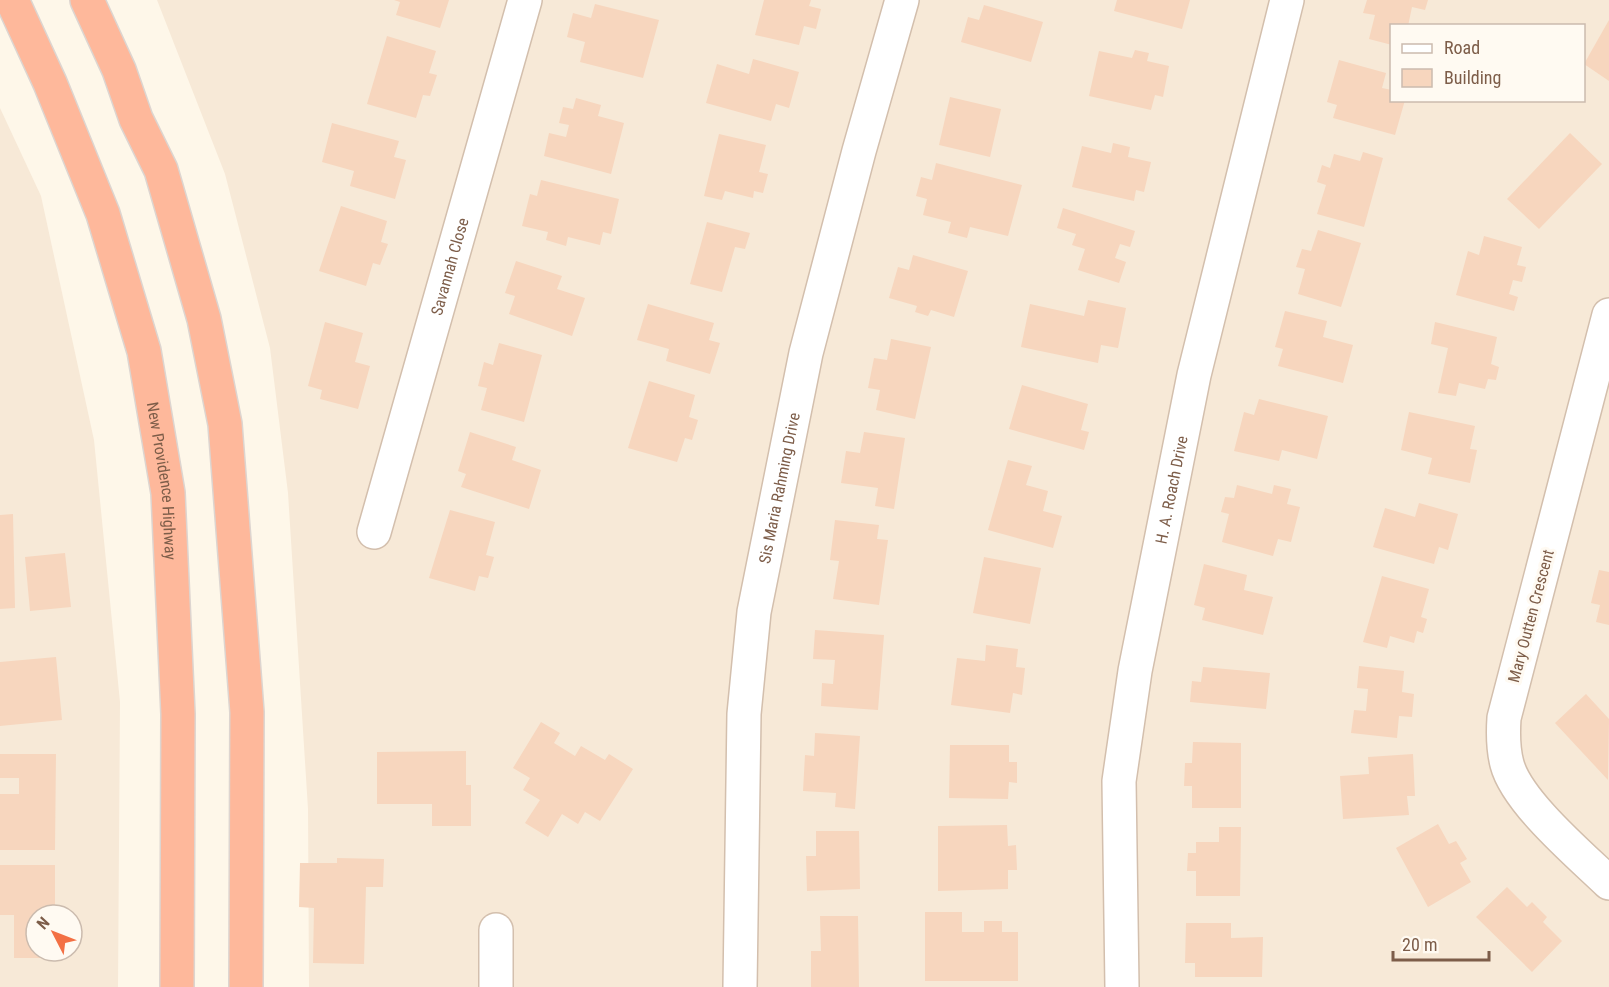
<svg xmlns="http://www.w3.org/2000/svg" width="1609" height="987" viewBox="0 0 1609 987" font-family="'Roboto Condensed',sans-serif">
<style>
.residential{fill:#f7e9d7;fill-rule:evenodd}
.building{fill:#f7d6be}
.lines{fill:none;stroke-linecap:round;stroke-linejoin:round}
.minor-casing{stroke:#d3bfad;stroke-width:36}
.highway-casing{stroke:#ddd5d0;stroke-width:36}
.minor{stroke:#fff;stroke-width:33}
.highway{stroke:#feb89b;stroke-width:33}
.labels{text-anchor:middle;dominant-baseline:central;stroke-width:6;stroke-linejoin:round;paint-order:stroke}
.street-label{font-size:16px;fill:#7d5d49;stroke:#fffaf2}
</style>
<rect width="100%" height="100%" fill="#fef7e9"/>
<g class="residential">
<path d="M157,0H1609V987H309L308,809L288,493L270,348L225,174ZM1392,26H1584V100H1392Z"/>
<path d="M0,108L41,196L94,440L120,702L118,987H0ZM36,915H72V951H36Z"/>
</g>
<g class="building">
<polygon points="449,0 440,28 396,15 400,2 394,0"/>
<polygon points="764,0 811,0 809,6 821,9 816,29 804,26 799,45 755,35"/>
<polygon points="1117,0 1190,0 1182,29 1114,11"/>
<polygon points="1367,0 1428,0 1425,10 1412,7 1408,26 1392,26 1392,45 1369,39 1375,15 1363,13"/>
<polygon points="595,4 659,20 643,78 580,62 585,42 567,37 573,13 591,18"/>
<polygon points="984,5 1043,22 1031,62 961,42 968,17 979,20"/>
<polygon points="1609,20 1609,81 1584,64"/>
<polygon points="387,36 436,51 429,73 437,75 430,96 423,95 416,118 367,104"/>
<polygon points="1135,50 1149,53 1147,61 1169,66 1163,97 1155,95 1151,110 1089,96 1099,51 1132,58"/>
<polygon points="753,59 799,72 789,108 776,104 771,121 706,103 717,64 749,74"/>
<polygon points="1339,60 1386,73 1382,88 1392,90 1392,100 1405,100 1395,135 1333,118 1337,105 1327,102"/>
<polygon points="950,97 1001,109 990,157 939,145"/>
<polygon points="576,98 601,105 598,116 624,123 611,174 544,156 549,133 566,137 569,125 559,123 563,107 573,109"/>
<polygon points="332,123 399,141 394,157 406,160 395,199 350,186 354,171 322,162"/>
<polygon points="1570,133 1602,164 1539,229 1507,199"/>
<polygon points="719,134 766,145 759,172 768,174 763,193 754,191 753,198 725,191 722,200 704,196"/>
<polygon points="1113,143 1130,147 1128,157 1151,162 1144,192 1136,190 1134,201 1072,187 1082,146 1111,153"/>
<polygon points="1363,152 1383,158 1364,227 1317,214 1326,185 1317,182 1322,165 1330,168 1334,154 1360,161"/>
<polygon points="936,163 1022,185 1008,236 970,227 967,238 948,233 951,222 923,215 927,199 916,196 921,177 932,180"/>
<polygon points="541,180 619,199 611,234 603,232 600,245 568,237 566,246 546,240 548,232 522,226 530,194 537,196"/>
<polygon points="341,206 387,221 381,242 388,244 380,265 373,263 366,286 319,271"/>
<polygon points="1063,208 1135,231 1130,247 1120,244 1115,258 1126,262 1119,283 1078,270 1085,249 1072,245 1076,234 1057,228"/>
<polygon points="707,222 750,233 745,249 735,247 722,292 690,284"/>
<polygon points="1318,230 1361,243 1341,307 1298,294 1305,269 1296,267 1302,249 1311,251"/>
<polygon points="1484,236 1522,247 1517,265 1526,267 1522,282 1513,280 1509,294 1518,297 1514,311 1456,295 1468,251 1479,255"/>
<polygon points="913,255 968,271 954,317 931,310 928,316 915,312 917,306 889,298 898,267 909,270"/>
<polygon points="516,261 562,276 557,289 585,298 572,336 509,314 515,296 505,293"/>
<polygon points="1088,300 1126,308 1118,348 1101,345 1098,363 1021,347 1030,304 1084,316"/>
<polygon points="648,304 714,323 709,340 720,343 710,374 666,361 669,349 637,340"/>
<polygon points="1285,311 1327,321 1323,337 1353,345 1343,383 1278,366 1283,349 1275,347"/>
<polygon points="325,322 363,333 355,362 370,366 358,409 320,399 322,390 308,386"/>
<polygon points="1435,322 1497,337 1491,364 1499,367 1496,380 1488,379 1485,389 1459,383 1456,396 1438,393 1448,348 1431,344"/>
<polygon points="891,339 931,347 915,419 876,410 880,390 868,388 874,358 887,360"/>
<polygon points="499,343 542,355 524,422 481,410 487,388 478,386 484,362 493,365"/>
<polygon points="649,381 695,395 689,417 698,420 692,440 685,438 677,462 628,448"/>
<polygon points="1022,385 1088,404 1081,430 1089,432 1084,450 1009,429"/>
<polygon points="1259,399 1328,416 1317,459 1282,450 1279,461 1234,451 1244,412 1254,415"/>
<polygon points="1409,412 1475,426 1470,449 1477,450 1470,483 1428,474 1432,458 1401,450"/>
<polygon points="470,432 516,447 512,460 541,470 529,509 461,487 466,474 458,471"/>
<polygon points="864,432 905,438 894,509 875,506 878,488 841,483 846,451 860,453"/>
<polygon points="1008,460 1032,466 1026,485 1048,491 1043,511 1062,516 1053,548 988,530"/>
<polygon points="1237,485 1272,494 1274,485 1291,489 1287,504 1300,507 1291,542 1278,539 1273,556 1222,542 1229,514 1221,512 1225,497 1234,498"/>
<polygon points="1419,503 1458,514 1448,550 1439,547 1434,564 1373,547 1385,508 1415,517"/>
<polygon points="450,510 495,522 486,555 494,557 488,578 479,576 475,591 429,578"/>
<polygon points="13,514 15,608 0,609 0,515"/>
<polygon points="835,520 879,525 877,539 888,540 879,605 833,599 839,561 830,560"/>
<polygon points="65,553 71,607 30,611 25,557"/>
<polygon points="984,557 1041,568 1030,624 973,613"/>
<polygon points="1204,564 1247,575 1244,590 1273,597 1263,635 1202,620 1205,608 1194,605"/>
<polygon points="1599,570 1609,572 1609,625 1596,622 1600,605 1591,603"/>
<polygon points="1382,576 1429,589 1421,617 1427,619 1423,633 1417,631 1414,643 1390,636 1387,648 1363,642"/>
<polygon points="815,630 884,635 878,710 821,706 822,683 833,684 835,660 813,659"/>
<polygon points="986,645 1018,649 1016,667 1025,668 1022,695 1013,693 1010,713 951,705 957,658 985,661"/>
<polygon points="56,657 62,720 0,726 0,662"/>
<polygon points="1359,666 1404,671 1402,692 1414,694 1412,717 1399,716 1397,738 1351,733 1354,710 1366,711 1368,689 1357,688"/>
<polygon points="1203,667 1270,673 1266,709 1190,702 1192,681 1201,682"/>
<polygon points="1586,694 1609,719 1608,780 1555,723"/>
<polygon points="541,722 560,733 554,743 575,756 581,746 605,760 609,754 633,769 600,821 585,812 578,824 562,814 548,837 525,823 540,800 523,790 530,778 513,768"/>
<polygon points="815,733 860,736 855,809 835,807 836,793 803,791 805,755 814,756"/>
<polygon points="1193,742 1241,743 1241,808 1192,808 1192,786 1184,786 1185,763 1192,763"/>
<polygon points="950,745 1009,745 1009,762 1017,762 1017,783 1009,782 1008,799 949,798"/>
<polygon points="466,751 466,785 471,785 471,826 432,826 432,804 377,804 377,752"/>
<polygon points="0,754 56,754 55,850 0,850 0,794 19,794 19,778 0,778"/>
<polygon points="1413,754 1415,796 1407,796 1409,815 1343,819 1340,776 1369,774 1368,757"/>
<polygon points="1438,824 1449,844 1456,841 1467,859 1460,863 1471,882 1428,907 1396,848"/>
<polygon points="1007,825 1008,846 1016,845 1017,870 1008,870 1008,889 938,891 938,826"/>
<polygon points="1219,827 1241,827 1240,896 1196,896 1196,871 1187,871 1188,853 1196,853 1196,842 1219,842"/>
<polygon points="816,831 859,831 860,889 807,891 806,856 816,856"/>
<polygon points="337,858 384,859 383,887 366,887 364,964 313,963 314,908 299,907 300,863 337,863"/>
<polygon points="0,865 55,865 55,915 36,915 36,951 55,951 54,958 14,958 14,915 0,915"/>
<polygon points="1507,887 1527,907 1532,902 1547,917 1543,922 1562,941 1532,972 1476,917"/>
<polygon points="925,912 962,912 962,932 984,932 984,921 1002,921 1002,932 1018,932 1018,981 925,981"/>
<polygon points="820,916 858,916 859,987 811,987 811,951 821,951"/>
<polygon points="1186,923 1231,923 1231,938 1263,937 1262,977 1195,977 1195,963 1185,963"/>
</g>
<g class="lines">
<defs>
<g id="minor">
<path d="M1609,315L1504,718C1503,733 1503,749 1507,764C1517,802 1580,855 1609,883"/>
<path id="s1" d="M374,532L525,0"/>
<polyline points="496,987 496,930"/>
<path id="s2" d="M740,987L744,714L754,612L806,353L859,151L902,0"/>
<path id="s3" d="M1122,987L1119,781L1135,671L1194,375L1287,0"/>
</g>
<g id="highway">
<path id="s4" d="M12,0L50,83L103,214L144,351L168,493L178,714L177,987"/>
<polyline points="87,0 119,70 136,119 161,170 204,319 225,424 247,712 246,987"/>
</g>
</defs>
<use href="#minor" class="minor-casing"/>
<use href="#highway" class="highway-casing"/>
<use href="#minor" class="minor"/>
<use href="#highway" class="highway"/>
</g>
<g class="labels">
<g class="street-label">
<text stroke="none"><textPath href="#s1" startOffset="276">Savannah Close</textPath></text>
<text stroke="none"><textPath href="#s4" startOffset="507">New Providence Highway</textPath></text>
<text stroke="none"><textPath href="#s2" startOffset="502">Sis Maria Rahming Drive</textPath></text>
<text stroke="none"><textPath href="#s3" startOffset="502">H. A. Roach Drive</textPath></text>
<text transform="translate(1531 616) rotate(-75)">Mary Outten Crescent</text>
</g>
</g>
<rect x="1390" y="24" width="195" height="78" fill="#fffaf2" stroke="#cbbbae" stroke-width="1.5"/>
<rect x="1402" y="44" width="30" height="9" fill="#ffffff" stroke="#cbbbae" stroke-width="1.5"/>
<text x="1444" y="54" font-size="18" fill="#7d5d49">Road</text>
<rect x="1402" y="69" width="30" height="18" fill="#f7d6be" stroke="#cbbbae" stroke-width="1.5"/>
<text x="1444" y="84" font-size="18" fill="#7d5d49">Building</text>
<g transform="translate(54 933) rotate(312)"><circle r="28" fill="#fffaf2" stroke="#cbbbae" stroke-width="1.5"/>
<path d="M0-4.5L10 22L0 15L-10 22Z" fill="#f37044"/>
<text y="-9" font-size="16" font-weight="bold" text-anchor="middle" fill="#7d5d49">N</text>
</g>
<path d="M1393 951v9h96v-9" fill="none" stroke="#7d5d49" stroke-width="3"/>
<text x="1402" y="951" font-size="18" fill="#7d5d49" stroke="#fffaf2" stroke-width="4.5" paint-order="stroke">20 m</text>
</svg>
